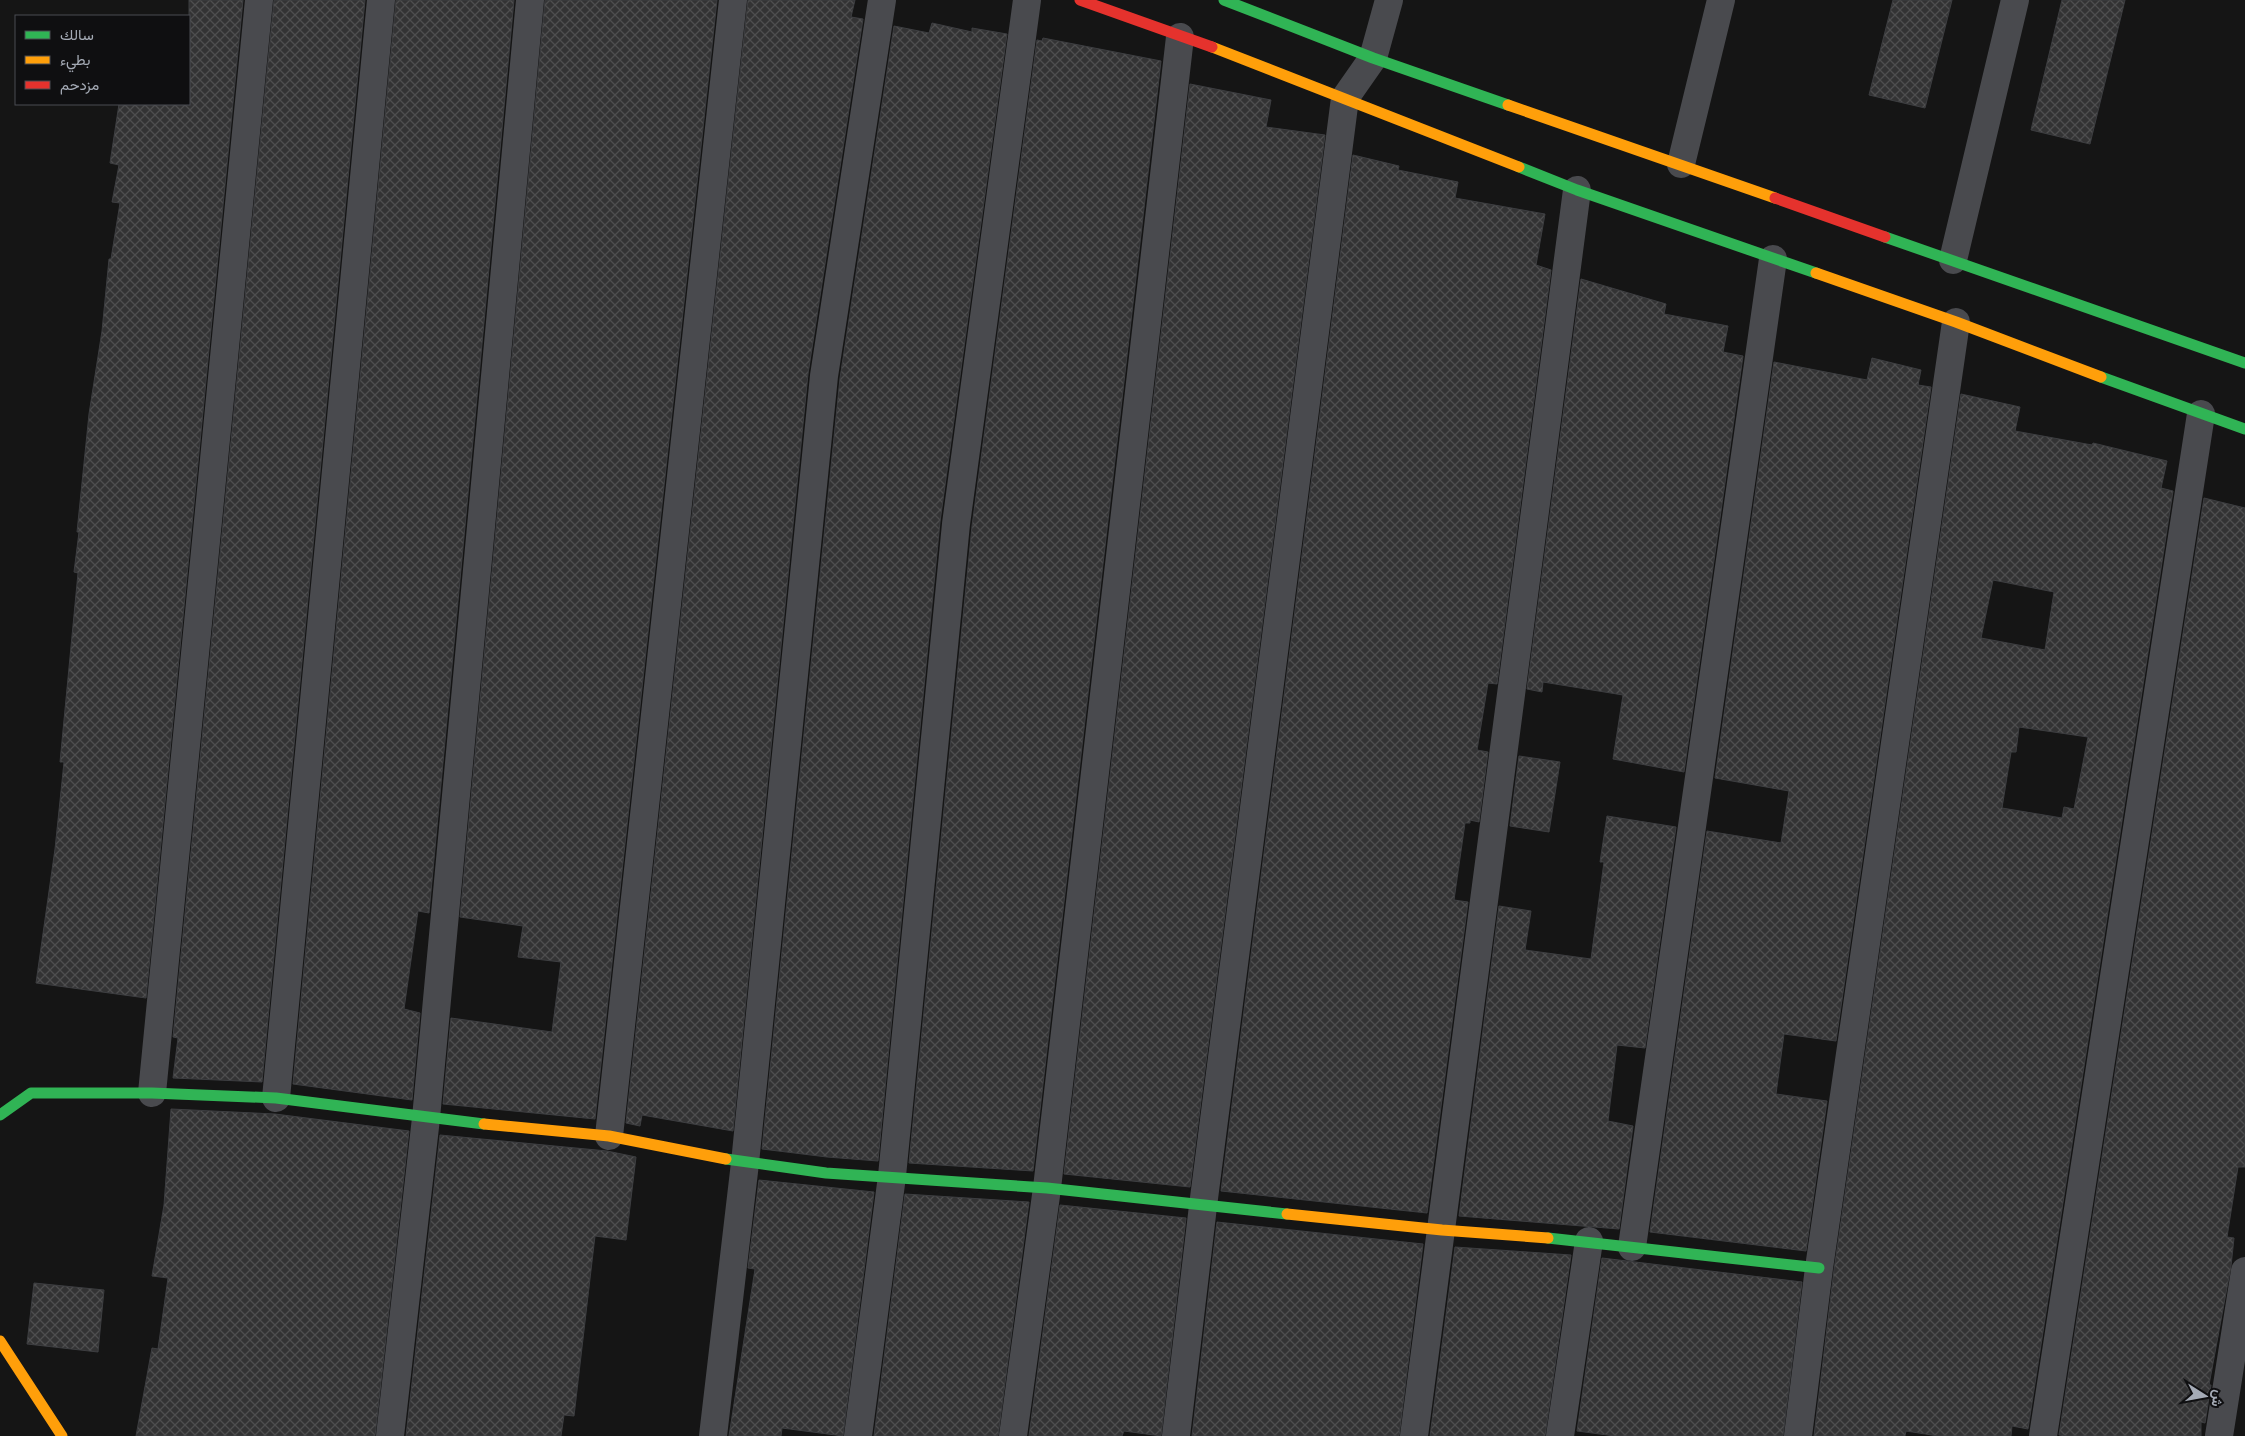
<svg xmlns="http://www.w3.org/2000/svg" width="2245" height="1436" viewBox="0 0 2245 1436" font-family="'Exo 2',Vazirmatn,sans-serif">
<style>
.building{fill:url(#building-cross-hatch);stroke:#3d3e41;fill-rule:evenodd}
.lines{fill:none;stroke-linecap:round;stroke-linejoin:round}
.street{stroke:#494a4e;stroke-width:28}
.fast{stroke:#30b455;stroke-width:11}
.slow{stroke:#ff9f0a;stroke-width:11}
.jam{stroke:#e5322d;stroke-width:11}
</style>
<defs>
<pattern id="building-cross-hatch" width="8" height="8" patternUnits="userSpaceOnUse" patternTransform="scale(1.25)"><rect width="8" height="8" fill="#333334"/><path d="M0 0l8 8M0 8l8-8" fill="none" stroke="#4e4e4f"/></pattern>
</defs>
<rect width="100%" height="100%" fill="#151515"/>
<g class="building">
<polygon points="189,0 243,0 146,998 36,983 55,849 64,762 60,762 78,573 74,572 79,532 77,532 89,414 102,331 109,259 111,259 120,203 112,202 119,165 110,163 119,104 189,104"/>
<polygon points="274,0 365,0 262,1082 173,1078 178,1038 173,1037"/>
<polygon points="396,0 514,0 429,913 418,911 404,1009 420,1013 412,1100 293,1084"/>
<polygon points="545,0 717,0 595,1119 443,1104 451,1018 552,1032 561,962 518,957 523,926 460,917"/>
<polygon points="748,0 855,0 851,17 863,19 808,374 733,1131 642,1115 640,1126 626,1123"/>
<polygon points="1893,0 1952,0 1925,108 1869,95"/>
<polygon points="2062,0 2125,0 2090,144 2031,130"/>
<polygon points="932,23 972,32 972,28 1007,34 940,522 878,1161 827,1157 762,1149 840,378 894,26 929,33"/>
<polygon points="1043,38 1161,61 1033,1171 909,1163 972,526 1037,40 1042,41"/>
<polygon points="1190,84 1271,100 1266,127 1325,135 1190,1187 1064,1174"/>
<polygon points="1353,155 1399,166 1398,170 1458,182 1455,198 1545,214 1536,265 1551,270 1497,684 1488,683 1477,750 1488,752 1479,822 1470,820 1470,823 1465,823 1454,900 1468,902 1427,1213 1221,1191"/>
<polygon points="1581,279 1666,304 1664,314 1728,326 1723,352 1743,356 1684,772 1613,759 1623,695 1543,682 1542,692 1527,689"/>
<polygon points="1872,358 1921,370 1918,385 1931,387 1836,1041 1784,1034 1776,1094 1827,1101 1806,1251 1650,1232 1707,831 1781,843 1789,791 1715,778 1774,362 1867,380"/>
<path d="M1961,394L2020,407L2015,431L2092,445L2093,443L2167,461L2161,488L2173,491L2028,1429L2012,1426L2011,1436H1938L1906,1431L1905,1436H1814L1834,1270ZM1993,580L2054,592L2045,650L1981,638ZM2019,727L2088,737L2074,809L2064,807L2062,818L2002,808L2011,752H2016Z"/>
<polygon points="2204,498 2245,508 2245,1167 2238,1167 2227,1237 2234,1238 2231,1266 2209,1385 2211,1385 2205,1423 2201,1422 2201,1436 2066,1436 2059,1435"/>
<polygon points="1519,756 1560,762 1549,832 1510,826"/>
<polygon points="1607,816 1676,827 1645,1048 1617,1045 1608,1121 1633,1126 1619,1229 1459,1216 1499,906 1531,911 1525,950 1591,959 1604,862 1600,862"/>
<polygon points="171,1109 275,1114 409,1131 375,1436 136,1436 152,1348 158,1349 168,1278 152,1276 164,1205"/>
<polygon points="440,1135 607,1151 636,1157 626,1240 595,1236 574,1416 564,1415 561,1436 406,1436"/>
<polygon points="759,1180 874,1192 843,1436 782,1428 781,1436 729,1436 755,1269 748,1268"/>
<polygon points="905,1194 1029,1202 998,1436 874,1436"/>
<polygon points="1060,1205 1186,1218 1161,1436 1124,1431 1122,1436 1029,1436"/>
<polygon points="1217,1222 1423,1244 1399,1436 1192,1436"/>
<polygon points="1455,1247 1571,1255 1545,1436 1430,1436"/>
<polygon points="1602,1258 1802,1282 1783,1436 1615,1436 1577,1431"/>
<polygon points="34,1283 104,1290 98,1352 27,1344"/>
</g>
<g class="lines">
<g class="street">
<polyline points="1681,164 1721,0"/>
<polyline points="1953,260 2015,0"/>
<polyline points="152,1093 259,0"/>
<polyline points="276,1098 381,0"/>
<polyline points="609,1136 733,0"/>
<polyline points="1632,1247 1773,259"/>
<polyline points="390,1436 426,1118 530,0"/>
<polyline points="713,1436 745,1163 824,376 882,0"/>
<polyline points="858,1436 892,1176 956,524 1027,0"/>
<polyline points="1013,1436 1047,1188 1180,37"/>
<polyline points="1176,1436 1203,1206 1345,98 1373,58 1389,0"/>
<polyline points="1414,1436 1577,190"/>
<polyline points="1560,1436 1589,1241"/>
<polyline points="1798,1436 1819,1268 1956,322"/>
<polyline points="2043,1436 2201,414"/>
<polyline points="2219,1436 2245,1271"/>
</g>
<g class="fast">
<polyline points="1224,0 1373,58 1508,105"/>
<polyline points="1519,167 1577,190 1816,273"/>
<polyline points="1885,237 2245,363"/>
<polyline points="2101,377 2245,429"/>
<polyline points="0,1115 31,1093 152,1093 276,1098 484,1124"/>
<polyline points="726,1159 826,1173 1047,1188 1287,1214"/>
<polyline points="1548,1238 1819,1268"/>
</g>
<g class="slow">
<polyline points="1212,47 1519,167"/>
<polyline points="1508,105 1775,198"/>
<polyline points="1816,273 1956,322 2101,377"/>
<polyline points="484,1124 609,1136 726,1159"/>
<polyline points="1287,1214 1442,1230 1548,1238"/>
<polyline points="0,1341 62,1436"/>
</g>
<g class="jam">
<polyline points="1080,0 1212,47"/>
<polyline points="1775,198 1885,237"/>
</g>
</g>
<rect x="15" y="15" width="175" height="90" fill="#0f0f11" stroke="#4b4d53"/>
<rect x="25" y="31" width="25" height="8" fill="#30b455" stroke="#4b4d53"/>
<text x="60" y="40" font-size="15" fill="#a5abb6">سالك</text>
<rect x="25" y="56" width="25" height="8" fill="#ff9f0a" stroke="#4b4d53"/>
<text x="60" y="65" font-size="15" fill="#a5abb6">بطيء</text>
<rect x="25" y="81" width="25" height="8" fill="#e5322d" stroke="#4b4d53"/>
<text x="60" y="90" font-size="15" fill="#a5abb6">مزدحم</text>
<g transform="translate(2205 1396) rotate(101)" stroke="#0f0f11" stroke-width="4" paint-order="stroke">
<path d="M0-4L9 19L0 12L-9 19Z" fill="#a5abb6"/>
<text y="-8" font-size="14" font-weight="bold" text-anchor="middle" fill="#a5abb6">ش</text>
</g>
</svg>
